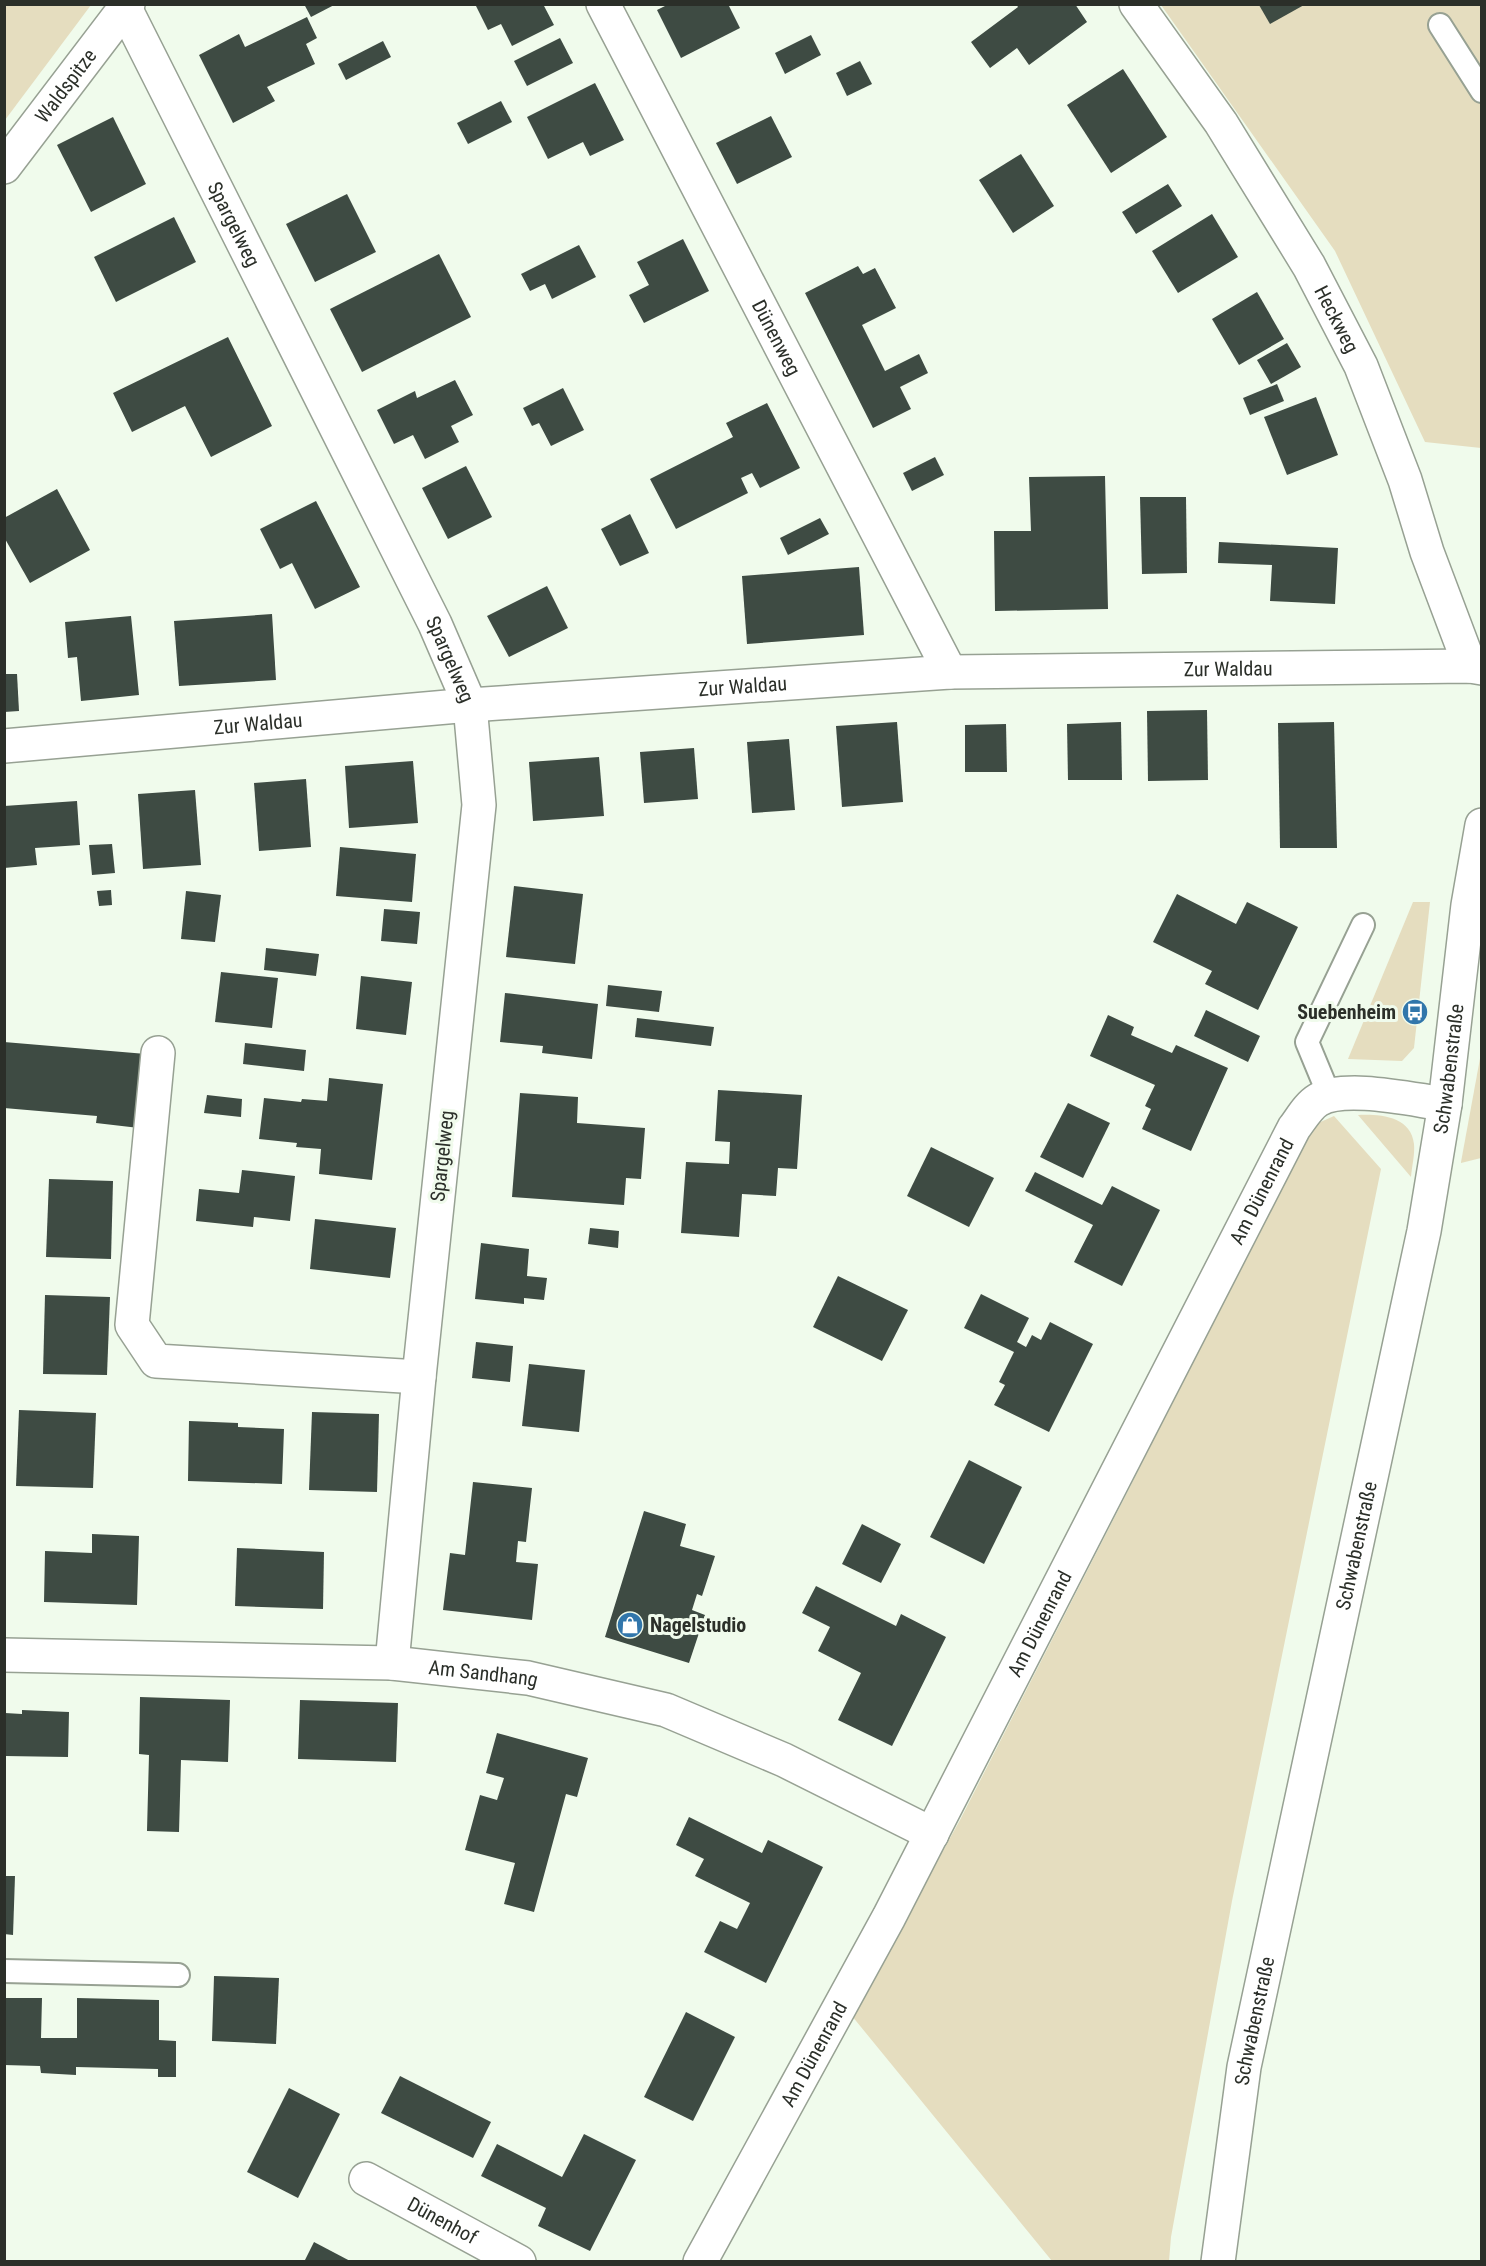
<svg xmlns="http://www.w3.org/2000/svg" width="1486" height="2266" viewBox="0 0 1486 2266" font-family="'Roboto Condensed',sans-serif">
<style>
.green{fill:#e5ddbf}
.building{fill:#3e4b43}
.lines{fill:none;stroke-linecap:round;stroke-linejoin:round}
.service-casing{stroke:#97a193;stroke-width:26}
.minor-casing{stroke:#97a193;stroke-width:36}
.tertiary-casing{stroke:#97a193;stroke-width:36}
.service{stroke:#fff;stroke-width:22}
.minor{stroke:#fff;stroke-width:33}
.tertiary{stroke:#fff;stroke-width:33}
.labels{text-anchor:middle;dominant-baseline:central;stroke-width:6;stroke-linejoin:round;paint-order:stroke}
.street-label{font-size:20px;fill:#2b2f29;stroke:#f0fbec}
.poi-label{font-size:20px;font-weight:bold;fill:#2b2f29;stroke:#f0fbec;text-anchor:end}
</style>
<rect width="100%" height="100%" fill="#f0fbec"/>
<g class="green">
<polygon points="5,4 91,5 5,120 4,5"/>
<polygon points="1161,5 1481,5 1481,448 1425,442 1335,251"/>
<polygon points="1413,902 1430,902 1414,1048 1402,1061 1348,1059"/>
<polygon points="1481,1053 1481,1158 1461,1163 1461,1162"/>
<path d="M1358,1115C1379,1114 1411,1116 1414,1144C1415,1154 1412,1166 1411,1177Z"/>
<polygon points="1334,1116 1381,1169 1232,1901 1171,2237 1169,2261 1052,2261 852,2016 960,1820 1131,1485 1307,1128"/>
</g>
<g class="building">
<polygon points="304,4 336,4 311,17"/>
<polygon points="475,4 543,4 554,25 512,46 501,24 488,30"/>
<polygon points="669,4 728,4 740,28 681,58 657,10"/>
<polygon points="1016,4 1075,4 1087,22 1029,65 1017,48 990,68 971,42 1018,7"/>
<polygon points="1259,5 1304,5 1270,24"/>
<polygon points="307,17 317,38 306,44 315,64 267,87 275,101 233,123 199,55 239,34 245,47"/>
<polygon points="811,35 821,55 785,74 775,53"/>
<polygon points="560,38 573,63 527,86 514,61"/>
<polygon points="383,41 391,57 346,80 338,64"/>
<polygon points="860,61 872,84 847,96 836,73"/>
<polygon points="1123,69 1167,137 1111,173 1067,105"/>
<polygon points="595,83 624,140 590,156 583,142 548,159 527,117"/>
<polygon points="501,101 512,122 468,144 457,123"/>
<polygon points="771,116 792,157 737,184 716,143"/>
<polygon points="113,117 146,184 91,212 57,145"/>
<polygon points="1021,154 1054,206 1013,233 979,180"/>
<polygon points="1168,184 1182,206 1136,234 1122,212"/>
<polygon points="347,194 376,252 315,282 286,224"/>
<polygon points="1212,214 1238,257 1178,293 1152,251"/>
<polygon points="174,217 196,262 116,302 94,257"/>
<polygon points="683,239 709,291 644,323 629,295 649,285 637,262"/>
<polygon points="579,245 596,277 552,299 545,284 530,291 521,274"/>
<polygon points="439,254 471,317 362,372 330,309"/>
<polygon points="858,266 863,274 875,268 896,308 862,325 885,371 919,354 928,373 900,387 911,409 873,428 805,293"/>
<polygon points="1257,292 1284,339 1239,365 1212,319"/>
<polygon points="228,337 272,426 211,457 185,406 132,432 113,393"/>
<polygon points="1287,343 1301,367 1271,384 1257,360"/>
<polygon points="455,380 473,415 451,426 459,442 425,459 413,435 394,444 377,410 415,391 417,398"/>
<polygon points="1277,384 1284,401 1250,415 1243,398"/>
<polygon points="563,388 584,430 551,446 539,423 532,426 523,408"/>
<polygon points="1316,397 1338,455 1287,475 1264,417"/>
<polygon points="767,403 800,468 760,488 752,473 741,478 748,493 676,529 650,479 733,437 726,423"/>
<polygon points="935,457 944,475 912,491 903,473"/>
<polygon points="466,466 492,517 448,539 422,488"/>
<polygon points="1105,476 1108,609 995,611 994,531 1031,531 1029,477"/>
<polygon points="57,489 90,550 30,583 4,537 4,518"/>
<polygon points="1140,497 1186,497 1187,573 1142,574"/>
<polygon points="316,501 360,587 315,609 292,563 280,569 260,529"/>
<polygon points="630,514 649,553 620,566 601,529"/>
<polygon points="820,518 829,534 788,555 780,538"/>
<polygon points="1219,542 1338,548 1335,604 1270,601 1272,565 1218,563"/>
<polygon points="859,567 864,635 747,644 742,576"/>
<polygon points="547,586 568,628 509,657 487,616"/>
<polygon points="272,614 276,680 179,686 174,621"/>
<polygon points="131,616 139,695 81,701 77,657 68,658 65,622"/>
<polygon points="4,674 17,674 19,711 4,712"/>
<polygon points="1207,710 1208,780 1148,781 1147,711"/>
<polygon points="897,722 903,802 842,807 836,726"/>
<polygon points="1121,722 1122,780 1068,780 1067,724"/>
<polygon points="1334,722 1337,848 1280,848 1278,723"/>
<polygon points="1006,724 1007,772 965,772 965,725"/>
<polygon points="789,739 795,810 752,813 747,742"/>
<polygon points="694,748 698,799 644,803 640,752"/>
<polygon points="599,757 604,816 533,821 529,762"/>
<polygon points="413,761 418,823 349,828 345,766"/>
<polygon points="306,779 311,847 259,851 254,783"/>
<polygon points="195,790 201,865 143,869 138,794"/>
<polygon points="77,801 80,845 35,848 37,865 4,868 4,806"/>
<polygon points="112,844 115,873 92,875 89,845"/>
<polygon points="340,847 416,854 412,902 336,896"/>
<polygon points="514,886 583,894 575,964 506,957"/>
<polygon points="111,890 112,905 99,906 97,891"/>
<polygon points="186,891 221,895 215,942 181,939"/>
<polygon points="1177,894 1236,924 1247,902 1298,927 1258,1010 1205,984 1212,971 1153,942"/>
<polygon points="384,909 420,912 417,944 381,941"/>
<polygon points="266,948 319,954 316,976 264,970"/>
<polygon points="221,972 278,978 272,1028 215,1022"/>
<polygon points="361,976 412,982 406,1035 356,1029"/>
<polygon points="608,985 662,991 659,1012 606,1006"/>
<polygon points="505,993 598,1004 592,1059 542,1053 543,1046 500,1042"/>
<polygon points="1206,1010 1260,1036 1248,1062 1194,1036"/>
<polygon points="1108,1015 1134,1027 1131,1035 1172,1053 1176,1045 1228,1068 1191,1151 1142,1129 1151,1109 1145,1106 1155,1085 1090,1056"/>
<polygon points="637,1018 714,1027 711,1046 635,1037"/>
<polygon points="4,1042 146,1054 139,1128 96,1123 97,1116 4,1108"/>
<polygon points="245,1043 306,1050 304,1071 243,1064"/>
<polygon points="329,1078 383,1084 372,1180 319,1174 321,1149 296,1147 297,1143 259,1139 264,1098 301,1102 302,1099 327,1101"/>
<polygon points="718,1090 802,1095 797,1169 778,1168 776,1196 742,1194 739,1237 681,1233 686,1162 729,1164 730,1142 715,1141"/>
<polygon points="520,1093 578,1097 577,1123 645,1128 641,1179 626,1178 624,1205 512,1197"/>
<polygon points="207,1095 242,1099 241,1117 204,1113"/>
<polygon points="1068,1103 1110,1123 1083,1178 1040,1157"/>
<polygon points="931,1147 994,1178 969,1227 907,1196"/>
<polygon points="242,1170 295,1176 290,1221 254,1217 253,1227 196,1221 199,1189 239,1193"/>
<polygon points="1035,1172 1102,1205 1112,1186 1160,1210 1122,1286 1074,1262 1093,1225 1025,1191"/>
<polygon points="49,1179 113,1181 111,1259 46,1257"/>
<polygon points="315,1219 396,1228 390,1278 310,1269"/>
<polygon points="590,1228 619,1231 618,1248 588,1244"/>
<polygon points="481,1243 529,1249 527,1276 547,1278 544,1300 524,1298 524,1304 475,1299"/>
<polygon points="838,1276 908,1310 882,1361 813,1327"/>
<polygon points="981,1294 1029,1318 1017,1342 1026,1347 1032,1335 1041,1340 1050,1322 1093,1344 1049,1432 994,1405 1005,1385 999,1382 1014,1352 964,1328"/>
<polygon points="45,1295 110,1297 107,1375 43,1374"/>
<polygon points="476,1342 513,1346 510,1382 472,1378"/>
<polygon points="529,1364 585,1370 579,1432 522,1426"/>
<polygon points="19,1410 96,1413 93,1488 16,1486"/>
<polygon points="312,1412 379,1414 377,1492 309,1490"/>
<polygon points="189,1421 238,1423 238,1427 284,1429 282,1484 188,1481"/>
<polygon points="969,1460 1022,1487 984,1564 930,1537"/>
<polygon points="473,1482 532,1488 526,1542 518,1541 516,1562 538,1564 532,1620 443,1610 450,1553 465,1555"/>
<polygon points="644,1511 686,1524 680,1546 715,1556 702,1596 697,1594 692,1610 705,1615 689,1663 605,1637"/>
<polygon points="862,1524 901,1544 881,1583 842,1564"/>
<polygon points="92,1534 139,1536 137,1605 44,1602 45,1551 92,1553"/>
<polygon points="237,1548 324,1552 323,1609 235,1606"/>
<polygon points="816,1586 896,1626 901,1614 946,1637 892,1746 838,1720 861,1673 818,1651 830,1627 802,1613"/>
<polygon points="140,1697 230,1700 228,1762 181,1760 179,1832 147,1831 149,1755 139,1754"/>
<polygon points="300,1700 398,1703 396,1762 298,1759"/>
<polygon points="22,1710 69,1712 68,1757 5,1756 5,1713 22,1714"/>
<polygon points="497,1733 588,1758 577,1797 566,1794 534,1912 504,1904 515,1863 465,1850 480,1795 497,1800 504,1778 486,1773"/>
<polygon points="689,1817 762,1853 768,1840 823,1867 766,1983 704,1952 720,1921 737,1929 750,1903 695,1876 704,1859 676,1845"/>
<polygon points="4,1876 15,1876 13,1935 4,1934"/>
<polygon points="214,1976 279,1978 276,2044 212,2041"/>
<polygon points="4,1998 42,1998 41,2038 77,2038 77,1998 159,2000 159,2040 176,2041 176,2077 158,2077 158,2069 76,2067 76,2075 41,2073 40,2066 4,2065"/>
<polygon points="686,2012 735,2037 693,2121 644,2097"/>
<polygon points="400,2076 491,2122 473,2158 381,2113"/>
<polygon points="289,2088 340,2114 298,2198 247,2172"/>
<polygon points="584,2134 636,2160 590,2251 538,2226 546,2208 481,2176 497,2144 562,2177"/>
<polygon points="314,2242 352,2262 304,2262"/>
</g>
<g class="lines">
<defs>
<g id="service">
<polyline points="1440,25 1482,91"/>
<polyline points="1329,1095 1307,1042 1363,925"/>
<polyline points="4,1971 178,1975"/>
</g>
<g id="minor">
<path id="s1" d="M603,4L950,672"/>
<path id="s2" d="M1136,4L1221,123L1309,266L1361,366L1405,480L1427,552L1470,666"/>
<path id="s3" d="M125,8L435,624L470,705L479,805L419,1377L392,1663"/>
<path id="s4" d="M4,167L128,4"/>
<path id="s5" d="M4,746L470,705L950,672L1470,666L1482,668"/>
<polyline points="158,1053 132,1325 156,1361 419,1377"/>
<path id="s6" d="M4,1655L392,1663L528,1678L666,1710L784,1760L932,1834"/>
<path id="s7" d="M366,2179L519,2262"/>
<path id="s8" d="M700,2262L889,1917L1294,1128C1301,1119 1308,1106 1318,1100C1345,1084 1413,1100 1445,1104"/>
</g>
<g id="tertiary">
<path id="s9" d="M1218,2262L1244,2067L1424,1231L1445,1104L1468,905L1482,825"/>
</g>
</defs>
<use href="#service" class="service-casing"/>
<use href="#minor" class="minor-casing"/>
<use href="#tertiary" class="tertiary-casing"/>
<use href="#service" class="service"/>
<use href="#minor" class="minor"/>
<use href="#tertiary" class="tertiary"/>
</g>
<defs>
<symbol id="bus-disc" viewBox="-11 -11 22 22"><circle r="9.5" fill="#3176ab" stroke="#f0fbec"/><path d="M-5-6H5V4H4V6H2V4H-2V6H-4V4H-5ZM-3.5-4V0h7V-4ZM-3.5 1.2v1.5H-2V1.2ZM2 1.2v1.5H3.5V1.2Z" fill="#fff"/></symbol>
<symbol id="shop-disc" viewBox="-11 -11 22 22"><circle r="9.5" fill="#3176ab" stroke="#f0fbec"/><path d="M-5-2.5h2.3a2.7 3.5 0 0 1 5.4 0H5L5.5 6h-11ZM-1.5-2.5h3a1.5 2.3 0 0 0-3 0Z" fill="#fff"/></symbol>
</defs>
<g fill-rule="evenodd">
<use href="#bus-disc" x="1400" y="997" width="30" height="30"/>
<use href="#shop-disc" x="615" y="1610" width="30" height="30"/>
</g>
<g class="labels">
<g class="street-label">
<text stroke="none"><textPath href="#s4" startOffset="102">Waldspitze</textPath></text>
<text stroke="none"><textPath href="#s3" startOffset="242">Spargelweg</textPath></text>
<text stroke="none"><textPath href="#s2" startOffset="374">Heckweg</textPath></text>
<text stroke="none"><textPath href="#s1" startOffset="376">Dünenweg</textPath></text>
<text stroke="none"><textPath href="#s3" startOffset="728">Spargelweg</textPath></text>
<text stroke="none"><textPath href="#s5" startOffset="1227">Zur Waldau</textPath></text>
<text stroke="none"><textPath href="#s5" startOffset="741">Zur Waldau</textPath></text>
<text stroke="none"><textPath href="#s5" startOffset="255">Zur Waldau</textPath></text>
<text stroke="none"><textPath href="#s9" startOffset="1216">Schwabenstraße</textPath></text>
<text transform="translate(442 1156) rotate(-84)">Spargelweg</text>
<text stroke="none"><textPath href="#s8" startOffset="1209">Am Dünenrand</textPath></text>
<text stroke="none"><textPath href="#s9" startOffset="730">Schwabenstraße</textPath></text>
<text stroke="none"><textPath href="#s8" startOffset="723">Am Dünenrand</textPath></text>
<text stroke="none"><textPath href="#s6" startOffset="480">Am Sandhang</textPath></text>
<text stroke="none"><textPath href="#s9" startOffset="244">Schwabenstraße</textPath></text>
<text stroke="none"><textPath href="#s8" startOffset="237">Am Dünenrand</textPath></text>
<text stroke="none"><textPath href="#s7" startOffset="87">Dünenhof</textPath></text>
</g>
<g class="poi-label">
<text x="1396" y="1012">Suebenheim</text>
<text x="650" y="1625" text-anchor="start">Nagelstudio</text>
</g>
</g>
<rect width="1486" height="2266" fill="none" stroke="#2b2f29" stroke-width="12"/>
</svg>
